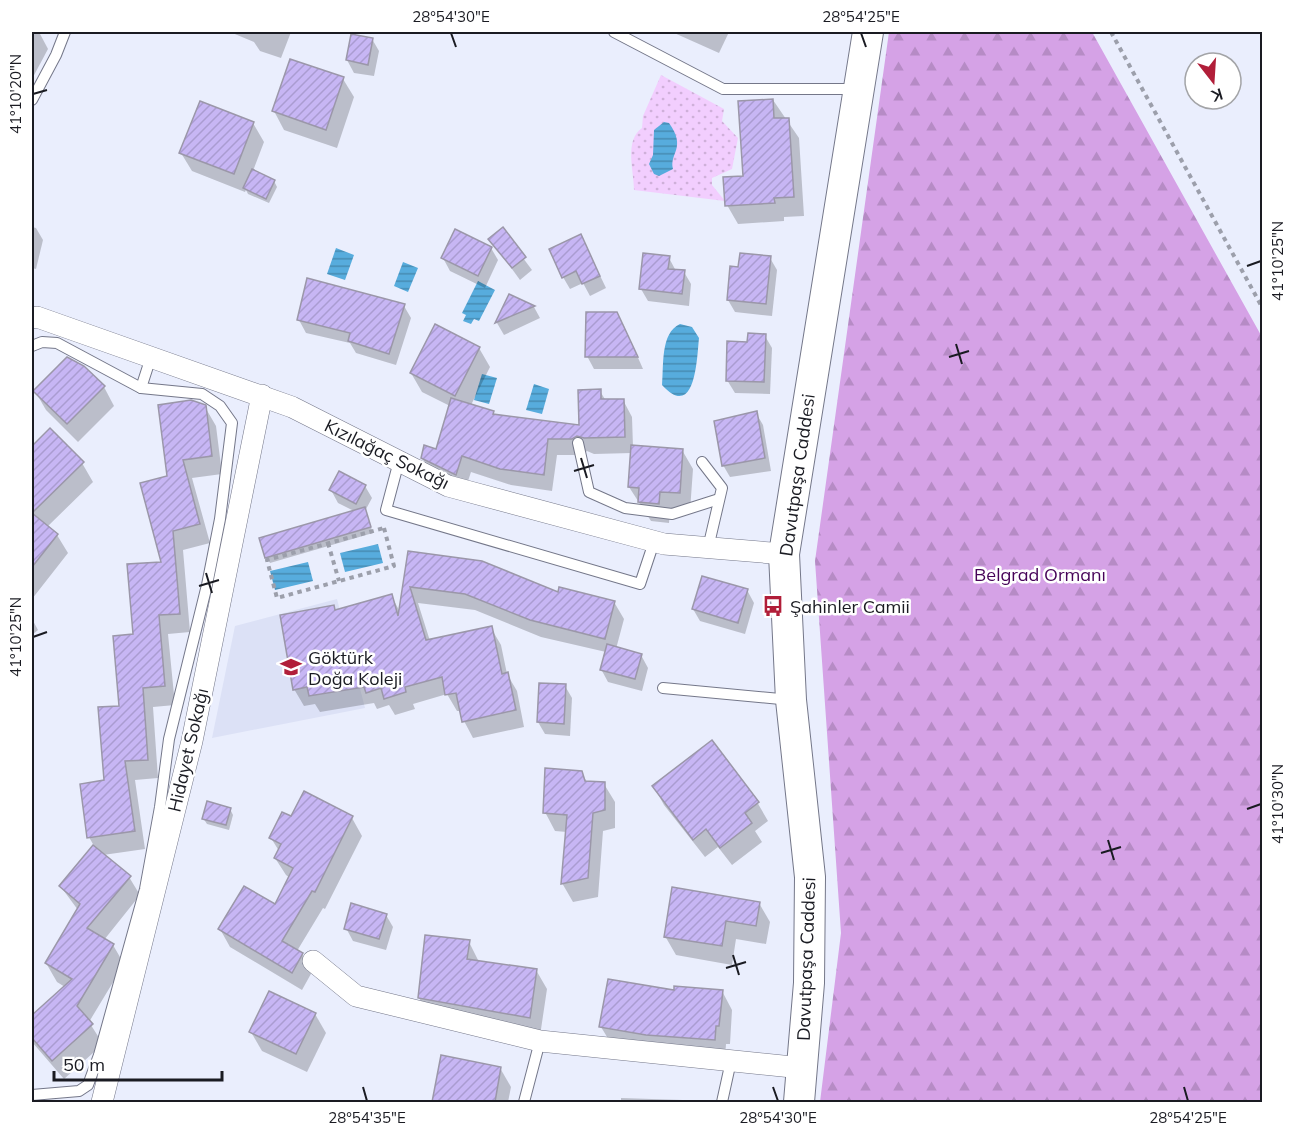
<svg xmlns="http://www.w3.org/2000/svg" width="1294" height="1134" viewBox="0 0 1294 1134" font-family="Mulish,sans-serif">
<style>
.built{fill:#dce1f6}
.grass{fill:url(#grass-dots)}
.forest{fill:url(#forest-firs)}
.water{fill:url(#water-rules)}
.shadow{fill:#0003}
.building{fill:url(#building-hatch);stroke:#9b97a9;stroke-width:1.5}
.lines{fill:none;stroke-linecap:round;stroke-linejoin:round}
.lane-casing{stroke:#747789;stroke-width:12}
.street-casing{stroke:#747789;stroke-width:22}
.secondary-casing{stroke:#747789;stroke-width:32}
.path{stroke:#9c9fab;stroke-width:4;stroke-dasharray:4.5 4.5;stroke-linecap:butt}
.lane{stroke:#fff;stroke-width:10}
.street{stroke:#fff;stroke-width:21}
.secondary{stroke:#fff;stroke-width:30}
.ticks{fill:none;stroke:#1a1b22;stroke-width:2}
.labels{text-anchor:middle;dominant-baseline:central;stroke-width:5;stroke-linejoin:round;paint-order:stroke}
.street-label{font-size:18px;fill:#1a1b22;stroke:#fff}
.park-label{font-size:18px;fill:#460358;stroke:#fff}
.poi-label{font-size:18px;fill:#1a1b22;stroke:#fff;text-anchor:start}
.neatline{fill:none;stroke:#1a1b22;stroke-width:2}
.ticks-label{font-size:15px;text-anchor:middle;fill:#1a1b22}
</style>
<defs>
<pattern id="grass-dots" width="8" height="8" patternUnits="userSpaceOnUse" patternTransform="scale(1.5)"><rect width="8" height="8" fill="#f2cefe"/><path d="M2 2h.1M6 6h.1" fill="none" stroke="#cfb0d9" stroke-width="1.8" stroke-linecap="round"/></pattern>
<pattern id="forest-firs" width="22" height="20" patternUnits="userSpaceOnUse" patternTransform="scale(1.5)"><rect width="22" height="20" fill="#d5a2e6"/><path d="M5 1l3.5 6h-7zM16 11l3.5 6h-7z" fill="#b68bc5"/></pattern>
<pattern id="water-rules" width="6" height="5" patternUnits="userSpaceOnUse" patternTransform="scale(1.5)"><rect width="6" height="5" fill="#57acdd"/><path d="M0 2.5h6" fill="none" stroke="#478bb3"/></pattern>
<pattern id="building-hatch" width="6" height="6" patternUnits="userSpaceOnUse" patternTransform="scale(1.5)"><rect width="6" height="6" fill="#c7b6f4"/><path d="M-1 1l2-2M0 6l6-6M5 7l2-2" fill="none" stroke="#aa9cd1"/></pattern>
</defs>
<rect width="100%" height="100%" fill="#eaeefd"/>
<polygon class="built" points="337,599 365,708 212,738 235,626"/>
<path class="grass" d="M661,75L724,109L722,121L738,138L732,169L712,178V185L725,201L634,190C634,170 624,141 642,128L643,116Z"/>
<polygon class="forest" points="889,32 1092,32 1262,337 1262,1102 820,1102 841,933 815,561"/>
<g class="water">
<path d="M664,122L669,123C687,148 669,153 673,169L659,176L654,174L649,164L653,155L654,130Z"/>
<polygon points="336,248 354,255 345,280 327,274"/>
<polygon points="403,262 418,268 408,292 394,286"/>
<polygon points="478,281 495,290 479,321 474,319 471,324 463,321 466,315 462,313"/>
<path d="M680,324L692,327L699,338C697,356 696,422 662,385C664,366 660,333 680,324Z"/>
<polygon points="482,374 497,378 489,404 474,400"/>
<polygon points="534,384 549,389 542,414 526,410"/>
<polygon points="378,544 383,563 345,572 340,553"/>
<polygon points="308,562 313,581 275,590 270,571"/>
</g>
<g class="shadow">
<polygon points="32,32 39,32 48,49 32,79"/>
<polygon points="230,32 291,32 281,58 260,51 254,42"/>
<polygon points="672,32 729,32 719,53"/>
<polygon points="372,39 379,51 374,76 354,73 347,60"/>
<polygon points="343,79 354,97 337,148 284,130 274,111"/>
<polygon points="773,100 799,138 804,216 784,217 784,221 738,224 727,205 744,178"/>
<polygon points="253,123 264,142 253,171 274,181 277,187 269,203 248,194 246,190 245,192 192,171 181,153"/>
<polygon points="32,227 36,228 43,240 36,269 32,268"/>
<polygon points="502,230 532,270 520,280 490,239"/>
<polygon points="581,236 606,288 590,296 583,283 570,289 563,277"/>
<polygon points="491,248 498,260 485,288 450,271 443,258"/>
<polygon points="669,258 676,271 684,272 691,284 689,306 648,301 641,289"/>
<polygon points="770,258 777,270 772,316 735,312 728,300 740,268"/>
<polygon points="510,296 534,307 540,318 504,335 497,323"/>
<polygon points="404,306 411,318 396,365 356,353 350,343 306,333 299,320"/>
<polygon points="616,313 624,326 643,369 594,369 587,356"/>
<polygon points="765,336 772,348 770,394 735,393 727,380"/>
<polygon points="479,348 490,367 471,405 493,412 496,416 581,427 600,391 606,401 623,400 632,417 633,447 682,450 693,469 690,511 670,510 669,523 651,521 629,487 632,453 594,454 587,451 582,455 557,455 552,491 511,485 471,472 465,490 432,474 422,458 437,451 450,406 422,392 411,373"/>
<polygon points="104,387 114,406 78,442 46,410 35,391"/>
<polygon points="205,407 216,426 222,474 192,478 210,543 183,550 190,632 168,634 175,705 153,707 158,778 135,780 145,849 103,855 129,877 140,895 104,940 113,945 124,964 89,1022 103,1044 64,1079 32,1042 32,1017 65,987 57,982 46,963 78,910 61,887 94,846 89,837 105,781 134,635 163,563 169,477"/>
<polygon points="756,413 763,425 771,471 730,477 723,465"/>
<polygon points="50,430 82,463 93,482 47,527 57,535 68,553 32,599 32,448"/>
<polygon points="365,486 372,498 365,511 373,533 270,563 267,557 356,512 338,503 331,490"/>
<polygon points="409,552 559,594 614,602 624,619 616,649 641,655 648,668 642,691 608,682 601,669 606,652 541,637 475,610 418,603 430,641 491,628 501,645 507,674 517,691 524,727 473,738 464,721 461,711 457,711 447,694 413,704 415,709 395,715 389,705 377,709 374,703 320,712 315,704 304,706 294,689 336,612 391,595 400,612"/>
<polygon points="747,590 754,603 745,634 700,621 693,609"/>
<polygon points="32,619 38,630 32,635"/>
<polygon points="565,686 572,698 570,736 545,734 538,722"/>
<polygon points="581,772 587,782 604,784 615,802 615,828 603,831 598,897 573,902 562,883 567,832 555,831 545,812"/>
<polygon points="654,787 757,802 768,821 755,831 762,842 732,865 718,847 705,857 664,805"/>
<polygon points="230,809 233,815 229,830 207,824 203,818"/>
<polygon points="291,818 352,818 362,836 325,909 323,908 297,951 302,954 312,972 302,990 230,947 220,929 276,906 290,878 286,875 275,858 279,851 271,838"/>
<polygon points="759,903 770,922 766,944 736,939 732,965 676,955 665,936"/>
<polygon points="386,915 393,927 386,950 353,941 346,928"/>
<polygon points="469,942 479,962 536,970 547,989 540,1036 430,1016 419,998"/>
<polygon points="722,991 732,1010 730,1044 726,1044 725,1058 612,1045 601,1027 675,992"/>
<polygon points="315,1014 326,1033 307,1072 262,1051 251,1032"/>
<polygon points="442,1057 500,1068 511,1087 508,1102 433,1102"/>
<polygon points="621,1098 683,1100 684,1102 621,1102"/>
</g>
<g class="building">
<polygon points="351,34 373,38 368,65 346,60"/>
<polygon points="290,59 344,77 326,130 272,111"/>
<polygon points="773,99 774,118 789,118 794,197 774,198 775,203 725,206 723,177 743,176 738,101"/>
<polygon points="200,101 254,122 234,174 179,153"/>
<polygon points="252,169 275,180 266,199 243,188"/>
<polygon points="503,227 526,257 512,268 488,239"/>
<polygon points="455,229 492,247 478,276 441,258"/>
<polygon points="581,234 600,276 582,284 576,271 562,278 549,249"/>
<polygon points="643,253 670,256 668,269 685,270 682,294 639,289"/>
<polygon points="740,253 771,256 766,304 727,300 730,266 738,267"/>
<polygon points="307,278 405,304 389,354 348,341 350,333 297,320"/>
<polygon points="509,294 535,306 495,323"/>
<polygon points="586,312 617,312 638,357 585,357"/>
<polygon points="435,324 480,347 455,396 410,373"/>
<polygon points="748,333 766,334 764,382 726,381 727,341 747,342"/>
<polygon points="67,357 84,366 105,386 67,424 33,391"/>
<polygon points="601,389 601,399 624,399 625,437 584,438 577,436 572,439 548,439 544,475 500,469 462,456 456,475 421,458 424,445 436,449 451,398 494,411 493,414 579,425 578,390"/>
<polygon points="191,400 206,405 212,456 183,460 200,524 173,531 180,614 159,615 165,686 143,688 148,760 125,761 135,831 87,838 80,784 104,780 98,707 119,706 113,636 133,634 127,564 161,562 140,483 167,476 158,405"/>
<polygon points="757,411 765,458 722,466 714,421"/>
<polygon points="50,428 84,462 32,513 58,534 32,567 32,446"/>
<polygon points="631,445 683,449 680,493 660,492 659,504 638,502 639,488 628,487"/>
<polygon points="339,471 366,485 356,504 329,490"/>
<polygon points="365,507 371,527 265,558 259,538"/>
<polygon points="408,551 482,561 558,592 559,587 615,601 605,639 530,620 465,594 410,587 426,640 492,626 502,674 508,672 516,710 462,722 456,693 445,695 442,677 405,687 406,692 384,699 381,688 366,693 364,687 309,696 307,687 293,690 280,615 334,605 335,610 392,594 398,616"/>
<polygon points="702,576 748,589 738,623 692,609"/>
<polygon points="607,644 642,654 635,679 600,670"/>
<polygon points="539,683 566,684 564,724 537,722"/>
<polygon points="712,740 759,802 745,813 752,823 720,848 706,829 693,840 652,786"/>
<polygon points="545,768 582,771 585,781 605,782 605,810 593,813 588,878 561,884 567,815 543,813"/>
<polygon points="304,791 353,816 315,892 312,891 282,941 303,953 292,973 218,929 244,886 275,904 293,868 274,858 281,844 269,838 282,812 291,816"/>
<polygon points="207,801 231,808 226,825 202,819"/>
<polygon points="93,845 131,876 87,928 114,944 77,1006 93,1024 52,1061 32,1038 32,1015 72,979 45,963 80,904 59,886"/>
<polygon points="672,887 760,902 756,926 726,921 722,946 664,937"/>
<polygon points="351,903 387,914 379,939 344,929"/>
<polygon points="425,935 470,940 467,959 537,969 530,1018 418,998"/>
<polygon points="608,979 674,990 674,986 723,990 719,1026 716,1026 715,1040 646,1035 599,1027"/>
<polygon points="269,991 316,1013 296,1054 249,1032"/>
<polygon points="441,1055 501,1067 495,1102 432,1102"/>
</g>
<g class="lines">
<defs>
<g id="lane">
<polyline points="614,32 723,89 857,89"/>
<polyline points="32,100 56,55 65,32"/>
<polyline points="32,346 42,342 57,343 141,388 202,394 220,406 232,423 220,519 207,585 169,739 160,807 145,889 99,1055 88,1085 79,1091 32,1095"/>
<polyline points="141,388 151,357"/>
<polyline points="578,443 589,492 625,508 672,514 719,499"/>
<polyline points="399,461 386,510 640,584 654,542"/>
<polyline points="702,462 722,488 708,548"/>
<polyline points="663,688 791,700"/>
<polyline points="524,1102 540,1041"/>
<polyline points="722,1102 731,1061"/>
</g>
<g id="street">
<polyline points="32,318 37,317 292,407 448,486 664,544 784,554"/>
<polyline points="313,961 356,996 540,1041 802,1068"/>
<polyline points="102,1102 192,741 262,395"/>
</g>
<polyline id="secondary" points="799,1102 809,983 810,877 791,700 784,554 868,32"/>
</defs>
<use href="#lane" class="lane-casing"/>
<use href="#street" class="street-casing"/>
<use href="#secondary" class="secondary-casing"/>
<g class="path">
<polyline points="1111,32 1262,307"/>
<polygon points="384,528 394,566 277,598 267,560"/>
<polyline points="328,543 339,581"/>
</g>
<use href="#lane" class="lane"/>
<use href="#street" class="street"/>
<use href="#secondary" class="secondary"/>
</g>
<path class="ticks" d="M451,33L456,47M861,33L866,47M33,94L47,90M1247,266L1261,261M956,344L962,364M949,357L969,351M581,458L587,478M574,471L594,465M206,573L212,593M199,586L219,580M33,637L47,632M1247,809L1261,804M1108,840L1114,860M1101,853L1121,847M733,955L739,975M726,968L746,962M363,1087L367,1101M773,1087L778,1101M1184,1087L1188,1101"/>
<defs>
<symbol id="bus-bare" viewBox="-9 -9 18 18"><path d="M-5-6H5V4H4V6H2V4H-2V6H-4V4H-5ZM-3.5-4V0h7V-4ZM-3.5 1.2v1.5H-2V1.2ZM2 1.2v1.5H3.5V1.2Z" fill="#b11e39" stroke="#fff" stroke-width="2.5" paint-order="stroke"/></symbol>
<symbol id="school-bare" viewBox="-9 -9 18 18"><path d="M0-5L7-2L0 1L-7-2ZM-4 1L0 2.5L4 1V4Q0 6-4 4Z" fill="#b11e39" stroke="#fff" stroke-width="2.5" paint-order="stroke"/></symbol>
</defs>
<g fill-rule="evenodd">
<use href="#bus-bare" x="758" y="591" width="30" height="30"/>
<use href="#school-bare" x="276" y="652" width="30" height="30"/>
</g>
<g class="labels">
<g class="street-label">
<text transform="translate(387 454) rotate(26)">Kızılağaç Sokağı</text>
<text transform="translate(797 475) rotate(-82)">Davutpaşa Caddesi</text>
<text transform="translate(188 750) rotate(-77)">Hidayet Sokağı</text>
<text transform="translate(806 959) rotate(-88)">Davutpaşa Caddesi</text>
</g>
<g class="park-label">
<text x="1040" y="574">Belgrad Ormanı</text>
</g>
<g class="poi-label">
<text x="790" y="606">Şahinler Camii</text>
<text x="308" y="657">Göktürk<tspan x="308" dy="21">Doğa Koleji</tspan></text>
</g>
</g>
<rect width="1294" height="1134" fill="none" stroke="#ffffff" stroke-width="66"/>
<g transform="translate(1213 81) rotate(163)"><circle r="28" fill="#ffffff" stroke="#a3a4a7" stroke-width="1.5"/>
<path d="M0-4.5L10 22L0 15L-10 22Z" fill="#b11e39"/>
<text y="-9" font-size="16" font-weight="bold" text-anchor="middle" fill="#1a1b22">K</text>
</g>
<path d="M54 1071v9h168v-9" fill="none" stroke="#1a1b22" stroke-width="3"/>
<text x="63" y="1071" font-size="18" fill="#1a1b22" stroke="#ffffff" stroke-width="4.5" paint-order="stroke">50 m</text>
<rect x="33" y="33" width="1228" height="1068" class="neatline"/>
<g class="ticks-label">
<text x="451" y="22">28°54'30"E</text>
<text x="861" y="22">28°54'25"E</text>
<text transform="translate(16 94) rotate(-90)" y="5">41°10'20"N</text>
<text transform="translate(1278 261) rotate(-90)" y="5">41°10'25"N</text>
<text transform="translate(16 637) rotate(-90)" y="5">41°10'25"N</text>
<text transform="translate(1278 804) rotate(-90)" y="5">41°10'30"N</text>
<text x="367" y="1123">28°54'35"E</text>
<text x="778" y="1123">28°54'30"E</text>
<text x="1188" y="1123">28°54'25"E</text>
</g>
</svg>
